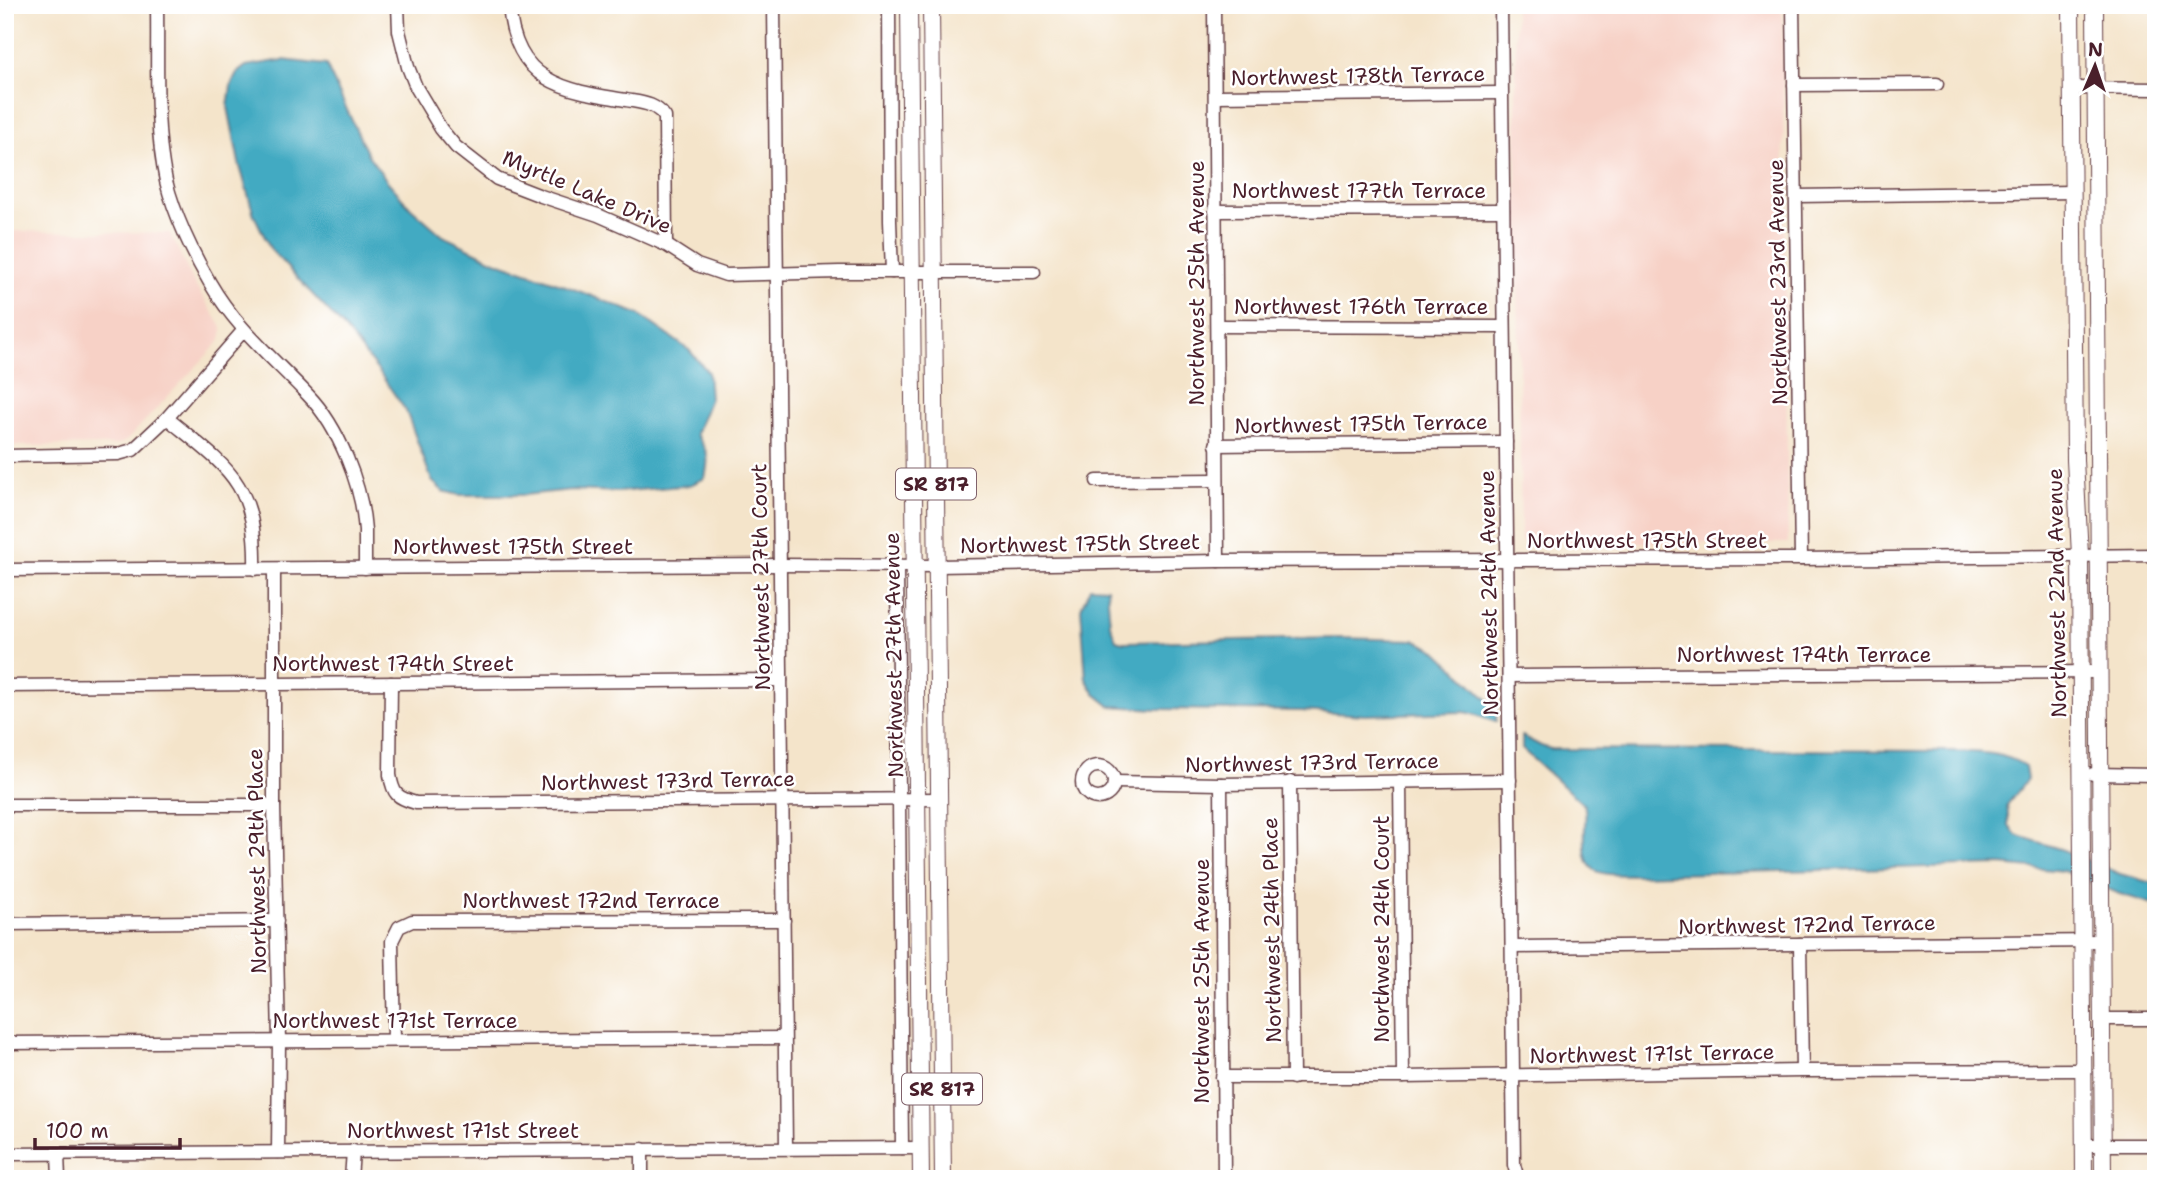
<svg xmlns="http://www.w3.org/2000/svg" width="2161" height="1184" viewBox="0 0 2161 1184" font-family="'Shantell Sans',sans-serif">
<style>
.built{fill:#f7d1c6}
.water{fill:#42aac2;stroke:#466476;stroke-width:2}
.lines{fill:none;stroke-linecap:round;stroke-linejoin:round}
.minor-casing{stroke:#643d43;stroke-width:15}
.major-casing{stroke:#643d43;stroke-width:18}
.minor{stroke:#fff;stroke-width:12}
.major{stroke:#fff;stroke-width:16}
.labels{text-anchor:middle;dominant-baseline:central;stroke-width:5;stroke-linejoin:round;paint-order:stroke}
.shield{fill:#fff;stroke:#80626b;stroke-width:2}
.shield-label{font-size:19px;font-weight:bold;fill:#4a1f2b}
.street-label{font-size:21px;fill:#4a1f2b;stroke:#fff}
</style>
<rect width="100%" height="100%" fill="#fff"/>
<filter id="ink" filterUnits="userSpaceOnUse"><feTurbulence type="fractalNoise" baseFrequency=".0143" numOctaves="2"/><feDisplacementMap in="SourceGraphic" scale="14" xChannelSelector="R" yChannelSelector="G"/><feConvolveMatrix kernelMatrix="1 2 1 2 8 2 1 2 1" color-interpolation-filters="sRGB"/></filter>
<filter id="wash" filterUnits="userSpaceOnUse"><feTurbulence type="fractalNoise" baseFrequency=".00686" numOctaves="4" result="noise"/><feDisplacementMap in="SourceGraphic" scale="28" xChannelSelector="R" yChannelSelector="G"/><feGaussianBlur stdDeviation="1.57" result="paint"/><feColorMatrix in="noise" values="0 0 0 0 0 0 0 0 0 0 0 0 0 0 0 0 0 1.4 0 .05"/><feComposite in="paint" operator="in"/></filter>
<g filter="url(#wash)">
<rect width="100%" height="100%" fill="#f4e4ca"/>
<g class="built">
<polygon points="1515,5 1782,5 1788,543 1521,542"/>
<polygon points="5,231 170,233 195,285 222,327 222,333 221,340 126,441 117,445 5,446"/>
</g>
<g class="water">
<path d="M283,60L326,65L368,155L388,182L411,208L443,236L495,261L558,283L638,314L689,350L708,372L710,398L696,434C708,453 710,455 705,478L690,485L618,492L572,490L524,495H459L443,491L432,481L406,411L379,372L345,329L271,250L254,215L239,163L228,107L231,86L237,73L246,66Z"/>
<path d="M1090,587L1107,588L1110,624L1116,640L1123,642L1339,638L1416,640L1437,651L1497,709L1496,722C1485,719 1474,713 1463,712L1365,715L1301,711L1156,709L1110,706L1095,694L1086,679L1081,608Z"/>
<path d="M1522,736L1541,746L1551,749L1953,751C1978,752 2003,752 2025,766L2027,780L2007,805L2009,825L2016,835L2063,850L2120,874L2156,884V905L2120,894L2064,871L2000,865L1637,875C1593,874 1583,877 1585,827C1585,819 1587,813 1584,805L1522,749Z"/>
</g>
</g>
<g filter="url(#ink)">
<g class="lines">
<defs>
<g id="minor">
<path d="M157,5C158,62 154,126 166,181C174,214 193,254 210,283C236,328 273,358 308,395C339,427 362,486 365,530C365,543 365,555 365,568"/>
<polyline points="398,5 399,31 408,67 416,87 441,129 456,147 497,179 541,196 598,215 666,245 697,265 726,275 839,272 1034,272"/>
<path d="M509,5C515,82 562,90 626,100C642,103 655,103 665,117L666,245"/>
<polyline points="774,5 786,1148"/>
<polyline points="889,5 890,221 892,272"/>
<polyline points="1214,5 1218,561"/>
<polyline points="1501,5 1514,1165 1518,1179"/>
<polyline points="1793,5 1801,559"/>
<polyline points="1794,85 1937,84"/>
<polyline points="2071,88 2156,89"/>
<polyline points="1216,96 1501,93"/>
<polyline points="1797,196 2072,192"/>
<polyline points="1215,211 1503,210"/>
<polyline points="1217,326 1504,327"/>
<path d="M167,418C228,468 257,483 255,569"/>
<polyline points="1216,445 1506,442"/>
<polyline points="5,456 118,454 133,450 167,418 243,331"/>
<polyline points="1097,481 1217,480"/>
<polyline points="897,565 902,1148"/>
<polyline points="274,569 274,805 279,1041 278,1152"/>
<polyline points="5,570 779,565 937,566 1218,561 1801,559 2156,555"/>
<polyline points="1510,676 2098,672"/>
<path d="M391,683L390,775C393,794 397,798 416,803L939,799"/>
<polyline points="5,686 781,680"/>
<circle cx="1098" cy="782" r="16"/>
<polyline points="2093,774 2156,775"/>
<polyline points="1400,781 1403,1077"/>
<polyline points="1115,782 1221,784 1510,780"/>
<polyline points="1290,782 1293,1078"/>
<polyline points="1221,784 1224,1179"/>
<polyline points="5,805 274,805"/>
<polyline points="5,924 277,921"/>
<polyline points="1800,944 1802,1071"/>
<polyline points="1512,947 2101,941"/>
<polyline points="2101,1019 2156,1019"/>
<polyline points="394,1040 392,941 399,927 412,921 784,920"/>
<polyline points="5,1043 784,1038"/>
<polyline points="1222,1077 1403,1077 1802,1071 2083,1070"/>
<polyline points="2084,1145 2156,1145"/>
<polyline points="5,1154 920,1148"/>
<polyline points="58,1154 59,1179"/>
<polyline points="351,1179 353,1151"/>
<polyline points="642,1179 642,1149"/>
</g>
<g id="major">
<polyline points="909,5 921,1179"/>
<polyline points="931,5 943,1179"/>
<polyline points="2071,5 2075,460 2080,555 2084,1179"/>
<polyline points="2095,5 2103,1179"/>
</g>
</defs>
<use href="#minor" class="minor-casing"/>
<use href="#major" class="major-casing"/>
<use href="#minor" class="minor"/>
<use href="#major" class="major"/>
</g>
</g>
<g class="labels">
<g class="shield">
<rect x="896" y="468.5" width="80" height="31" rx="5"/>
<rect x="902" y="1073.5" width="80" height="31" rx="5"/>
</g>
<g class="shield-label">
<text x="936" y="484">SR 817</text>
<text x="942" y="1089">SR 817</text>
</g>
<g class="street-label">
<text transform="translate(1358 76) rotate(-1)">Northwest 178th Terrace</text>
<text x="1359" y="191">Northwest 177th Terrace</text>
<text transform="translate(587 192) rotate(23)">Myrtle Lake Drive</text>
<text transform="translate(1778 282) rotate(-91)">Northwest 23rd Avenue</text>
<text transform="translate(1197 283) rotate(-90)">Northwest 25th Avenue</text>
<text x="1361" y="307">Northwest 176th Terrace</text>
<text transform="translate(1361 424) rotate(-1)">Northwest 175th Terrace</text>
<text x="1647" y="541">Northwest 175th Street</text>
<text transform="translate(1080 544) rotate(-1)">Northwest 175th Street</text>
<text x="513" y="547">Northwest 175th Street</text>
<text transform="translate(761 577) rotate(-91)">Northwest 27th Court</text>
<text transform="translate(1489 593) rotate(-91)">Northwest 24th Avenue</text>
<text transform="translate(2057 593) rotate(-91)">Northwest 22nd Avenue</text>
<text transform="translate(894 655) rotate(-91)">Northwest 27th Avenue</text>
<text x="1804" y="655">Northwest 174th Terrace</text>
<text x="393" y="664">Northwest 174th Street</text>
<text transform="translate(1312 763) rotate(-1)">Northwest 173rd Terrace</text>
<text transform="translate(668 781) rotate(-1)">Northwest 173rd Terrace</text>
<text transform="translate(257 861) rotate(-91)">Northwest 29th Place</text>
<text x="591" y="901">Northwest 172nd Terrace</text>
<text transform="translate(1807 925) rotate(-1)">Northwest 172nd Terrace</text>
<text transform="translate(1382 929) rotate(-90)">Northwest 24th Court</text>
<text transform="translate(1272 930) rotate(-91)">Northwest 24th Place</text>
<text transform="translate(1202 981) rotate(-90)">Northwest 25th Avenue</text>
<text x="395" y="1021">Northwest 171st Terrace</text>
<text transform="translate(1652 1054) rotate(-1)">Northwest 171st Terrace</text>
<text x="463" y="1131">Northwest 171st Street</text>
</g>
</g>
<rect width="2161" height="1184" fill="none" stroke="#fff" stroke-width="28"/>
<g transform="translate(2095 66) rotate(2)" stroke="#ffffff" stroke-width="5" paint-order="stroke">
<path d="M0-5L12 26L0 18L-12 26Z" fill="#4a1f2b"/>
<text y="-10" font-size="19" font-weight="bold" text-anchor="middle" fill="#4a1f2b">N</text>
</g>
<path d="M35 1138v10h145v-10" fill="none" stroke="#4a1f2b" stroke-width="3.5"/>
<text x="46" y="1138" font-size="21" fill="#4a1f2b" stroke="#ffffff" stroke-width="5" paint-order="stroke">100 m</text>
</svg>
